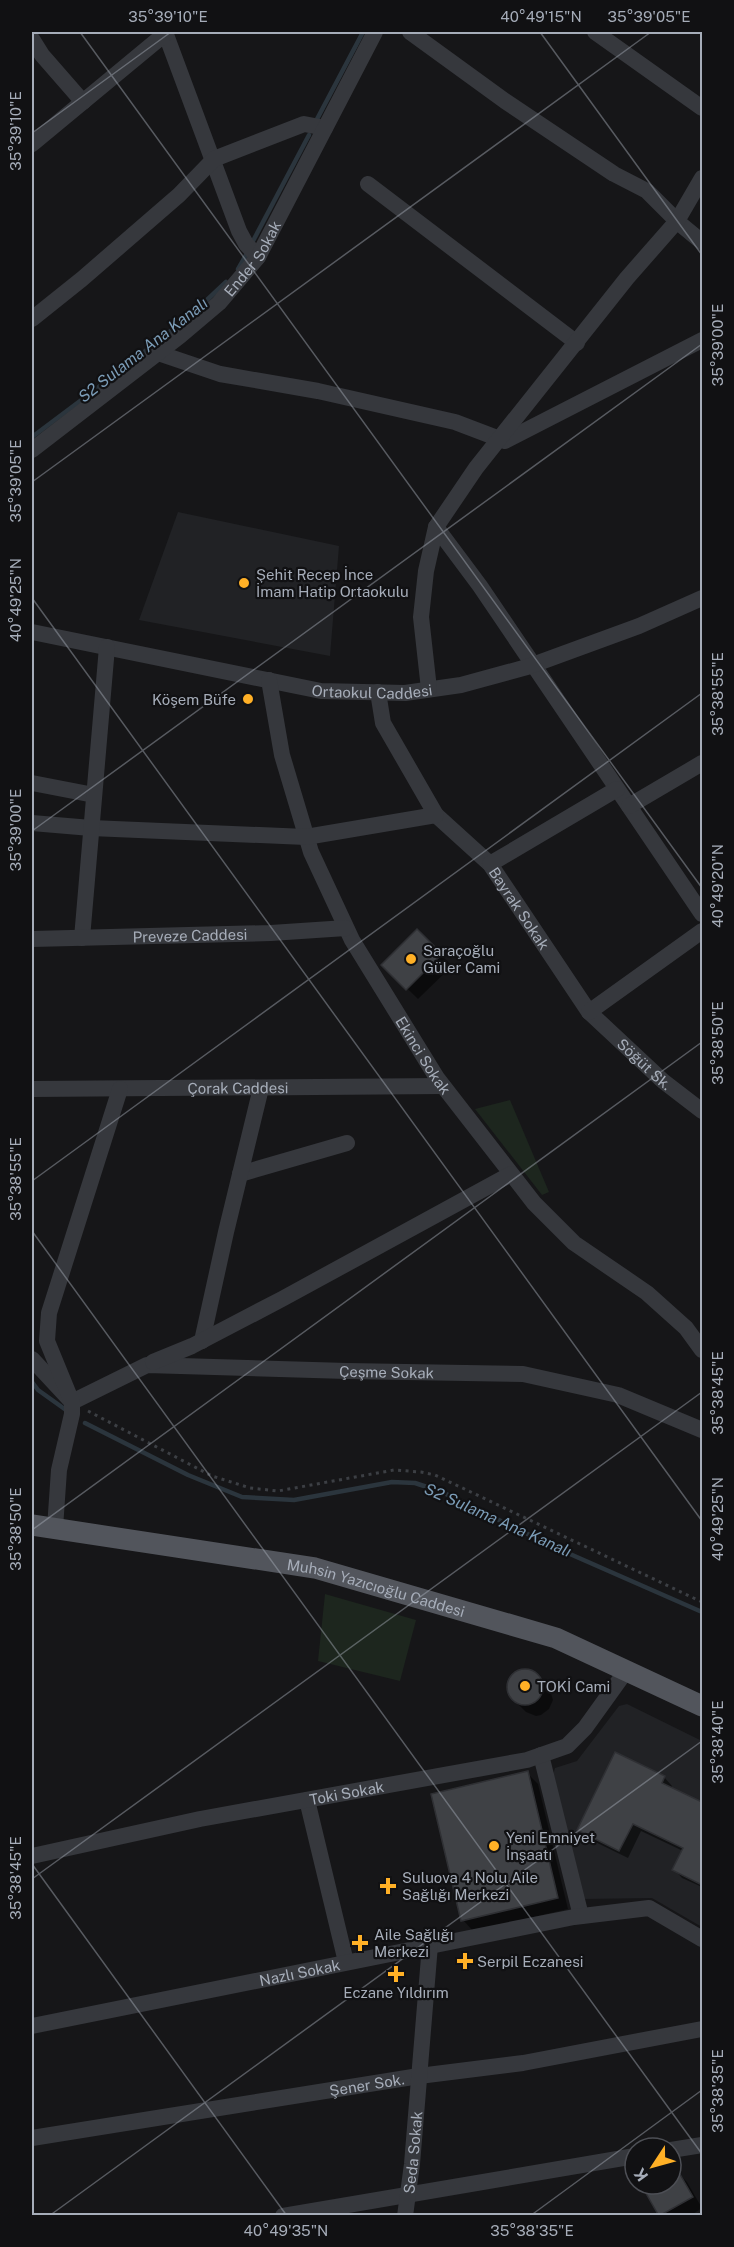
<svg xmlns="http://www.w3.org/2000/svg" width="734" height="2247" viewBox="0 0 734 2247" font-family="'Public Sans',sans-serif">
<style>
.built{fill:#212225}
.green{fill:#1d261e}
.shadow{fill:#0007}
.lines{fill:none;stroke-linecap:round;stroke-linejoin:round}
.stream{stroke:#2b353d;stroke-width:4.5}
.building{fill:#3f4145;stroke:#2f3034;stroke-width:1.5}
.path{stroke:#3c3f44;stroke-width:3;stroke-dasharray:3 4.5;stroke-linecap:butt}
.minor{stroke:#36383d;stroke-width:16}
.major{stroke:#52555c;stroke-width:21}
.ticks{fill:none;stroke:#a6adb9;stroke-width:1.5;stroke-opacity:0.45}
.poi-dot{fill:#ffb026;stroke:#111113;stroke-width:2}
.labels{text-anchor:middle;dominant-baseline:central;stroke-width:4.5;stroke-linejoin:round;paint-order:stroke}
.street-label{font-size:15px;fill:#a6adb9;stroke:#111113}
.poi-label{font-size:15px;fill:#a6adb9;stroke:#111113;text-anchor:start}
.water-label{font-size:16px;font-style:italic;fill:#7b9cb7;stroke:#111113}
.neatline{fill:none;stroke:#a6adb9;stroke-width:2}
.ticks-label{font-size:15px;text-anchor:middle;fill:#a6adb9}
</style>
<rect width="100%" height="100%" fill="#161618"/>
<g class="built">
<polygon points="178,512 339,546 330,656 139,620"/>
<polygon points="627,1704 702,1741 702,1927 652,1898 583,1899 552,1778 555,1768 577,1761 619,1706"/>
</g>
<g class="green">
<polygon points="510,1100 549,1192 542,1195 475,1109"/>
<polygon points="325,1594 416,1620 400,1681 318,1661"/>
</g>
<g class="shadow">
<polygon points="417,931 452,966 418,999 383,965"/>
<polygon points="524,1671 535,1674 550,1690 553,1700 549,1709 541,1715 536,1716 526,1712 510,1696 508,1685 513,1675"/>
<polygon points="527,1773 538,1784 568,1909 473,1931 463,1920"/>
<polygon points="664,1777 672,1786 671,1789 702,1804 702,1887 682,1878 674,1869 683,1851 641,1831 628,1858 587,1838 579,1830"/>
<polygon points="676,2171 687,2182 702,2208 690,2216 661,2216 645,2189 653,2184 671,2184 671,2174"/>
</g>
<g class="lines">
<g class="stream">
<polyline points="316,121 363,32"/>
<polyline points="253,241 309,135"/>
<polyline points="238,269 246,255"/>
<polyline points="32,437 120,371 192,314 226,282"/>
<polyline points="32,1382 38,1390 66,1410"/>
<polyline points="85,1423 188,1475 242,1497 294,1500 392,1482 415,1483 442,1492 554,1547 702,1612"/>
</g>
</g>
<g class="building">
<polygon points="417,929 442,954 406,990 381,965"/>
<circle cx="525" cy="1687" r="18"/>
<polygon points="615,1752 665,1776 662,1783 702,1802 702,1885 672,1870 683,1848 633,1824 619,1851 577,1830"/>
<polygon points="528,1771 558,1898 461,1921 431,1794"/>
<polygon points="677,2169 693,2197 659,2216 643,2188 650,2184 671,2184 671,2172"/>
</g>
<g class="lines">
<polyline class="path" points="88,1411 212,1476 250,1488 278,1491 394,1470 421,1472 435,1475 702,1602"/>
<g class="minor">
<polyline points="165,32 239,231 246,244 258,257"/>
<polyline points="410,32 505,101 614,174 647,191 679,223 702,242"/>
<polyline points="595,32 702,108"/>
<polyline points="32,39 42,55 83,102"/>
<polyline points="32,144 166,33"/>
<polyline points="368,184 577,343"/>
<polyline points="32,319 82,279 179,195 214,159 304,124 325,128"/>
<polyline points="158,353 220,374 318,391 455,422 505,441 702,340"/>
<path id="s1" d="M32,450L180,336L219,303L258,257L375,32"/>
<polyline points="436,527 480,586 702,914"/>
<path id="s2" d="M32,632L321,691L405,693L461,685L527,667L639,626L702,598"/>
<path id="s3" d="M269,680L282,755L311,852L352,940L437,1078L534,1203L574,1243L647,1293L686,1328L702,1350"/>
<polyline points="429,689 421,617 426,571 436,527 476,468 627,278 677,221 702,178"/>
<polyline points="32,783 94,795"/>
<polyline points="629,806 702,763"/>
<path id="s4" d="M436,815L490,864L589,1012L663,1081L702,1111"/>
<polyline points="32,823 91,828 306,837 436,815 383,723 378,692"/>
<polyline points="490,864 617,789"/>
<polyline points="82,938 107,647"/>
<path id="s5" d="M32,939L271,933L346,928"/>
<polyline points="589,1012 702,931"/>
<path id="s6" d="M32,1089L443,1086"/>
<polyline points="240,1174 347,1143"/>
<polyline points="202,1341 226,1232 261,1088"/>
<path id="s7" d="M32,1359L72,1402L147,1365L347,1371L523,1374L618,1395L702,1430"/>
<polyline points="153,1362 192,1346 282,1299 511,1174"/>
<polyline points="55,1528 59,1470 72,1414 72,1402 47,1341 49,1313 120,1089"/>
<polyline points="541,1755 581,1916"/>
<polyline points="307,1800 346,1962"/>
<path id="s8" d="M32,1856L200,1819L527,1760L567,1746L585,1728L626,1671"/>
<path id="s9" d="M32,2026L574,1917L649,1908L702,1939"/>
<path id="s10" d="M32,2138L419,2076L523,2063L702,2029"/>
<polyline points="671,2150 702,2145"/>
<polyline points="283,2216 635,2156"/>
<path id="s11" d="M405,2216L412,2164L430,1945"/>
</g>
<path class="major" id="s12" d="M32,1525L315,1568L556,1638L702,1706"/>
</g>
<path class="ticks" d="M80,32L702,888M540,32L702,255M32,133L171,32M32,482L651,32M32,598L702,1521M32,831L702,344M32,1181L702,693M32,1231L702,2154M32,1530L702,1042M32,1864L287,2216M32,1879L702,1392M49,2216L702,1741M530,2216L702,2090"/>
<g class="poi-dot">
<circle cx="244" cy="583" r="6"/>
<circle cx="248" cy="699" r="6"/>
<circle cx="411" cy="959" r="6"/>
<circle cx="525" cy="1686" r="6"/>
<circle cx="494" cy="1846" r="6"/>
<path d="M385 1877h6v6h6v6h-6v6h-6v-6h-6v-6h6z"/>
<path d="M357 1934h6v6h6v6h-6v6h-6v-6h-6v-6h6z"/>
<path d="M462 1952h6v6h6v6h-6v6h-6v-6h-6v-6h6z"/>
<path d="M393 1965h6v6h6v6h-6v6h-6v-6h-6v-6h6z"/>
</g>
<g class="labels">
<g class="street-label">
<text stroke="none"><textPath href="#s1" startOffset="294">Ender Sokak</textPath></text>
<text stroke="none"><textPath href="#s2" startOffset="346">Ortaokul Caddesi</textPath></text>
<text stroke="none"><textPath href="#s4" startOffset="126">Bayrak Sokak</textPath></text>
<text stroke="none"><textPath href="#s5" startOffset="158">Preveze Caddesi</textPath></text>
<text stroke="none"><textPath href="#s3" startOffset="410">Ekinci Sokak</textPath></text>
<text stroke="none"><textPath href="#s4" startOffset="327">Söğüt Sk.</textPath></text>
<text stroke="none"><textPath href="#s6" startOffset="206">Çorak Caddesi</textPath></text>
<text stroke="none"><textPath href="#s7" startOffset="382">Çeşme Sokak</textPath></text>
<text stroke="none"><textPath href="#s12" startOffset="350">Muhsin Yazıcıoğlu Caddesi</textPath></text>
<text stroke="none"><textPath href="#s8" startOffset="321">Toki Sokak</textPath></text>
<text stroke="none"><textPath href="#s9" startOffset="273">Nazlı Sokak</textPath></text>
<text stroke="none"><textPath href="#s10" startOffset="339">Şener Sok.</textPath></text>
<text stroke="none"><textPath href="#s11" startOffset="64">Seda Sokak</textPath></text>
</g>
<g class="poi-label">
<text x="256" y="574">Şehit Recep İnce<tspan x="256" dy="17">İmam Hatip Ortaokulu</tspan></text>
<text x="236" y="699" text-anchor="end">Köşem Büfe</text>
<text x="423" y="950">Saraçoğlu<tspan x="423" dy="17">Güler Cami</tspan></text>
<text x="537" y="1686">TOKİ Cami</text>
<text x="506" y="1837">Yeni Emniyet<tspan x="506" dy="17">İnşaatı</tspan></text>
<text x="402" y="1877">Suluova 4 Nolu Aile<tspan x="402" dy="17">Sağlığı Merkezi</tspan></text>
<text x="374" y="1934">Aile Sağlığı<tspan x="374" dy="17">Merkezi</tspan></text>
<text x="477" y="1961">Serpil Eczanesi</text>
<text x="396" y="1992" text-anchor="middle">Eczane Yıldırım</text>
</g>
<g class="water-label">
<text transform="translate(143 350) rotate(-38)">S2 Sulama Ana Kanalı</text>
<text transform="translate(498 1520) rotate(24)">S2 Sulama Ana Kanalı</text>
</g>
</g>
<rect width="734" height="2247" fill="none" stroke="#111113" stroke-width="66"/>
<g transform="translate(653 2166) rotate(234)"><circle r="28" fill="#111113" stroke="#4d4f55" stroke-width="1.5"/>
<path d="M0-4.5L10 22L0 15L-10 22Z" fill="#ffb026"/>
<text y="-9" font-size="16" font-weight="bold" text-anchor="middle" fill="#a6adb9">K</text>
</g>
<rect x="33" y="33" width="668" height="2181" class="neatline"/>
<g class="ticks-label">
<text x="168" y="22">35°39'10"E</text>
<text x="541" y="22">40°49'15"N</text>
<text x="649" y="22">35°39'05"E</text>
<text transform="translate(16 131) rotate(-90)" y="5">35°39'10"E</text>
<text transform="translate(718 345) rotate(-90)" y="5">35°39'00"E</text>
<text transform="translate(16 481) rotate(-90)" y="5">35°39'05"E</text>
<text transform="translate(16 600) rotate(-90)" y="5">40°49'25"N</text>
<text transform="translate(718 694) rotate(-90)" y="5">35°38'55"E</text>
<text transform="translate(16 830) rotate(-90)" y="5">35°39'00"E</text>
<text transform="translate(718 886) rotate(-90)" y="5">40°49'20"N</text>
<text transform="translate(718 1043) rotate(-90)" y="5">35°38'50"E</text>
<text transform="translate(16 1179) rotate(-90)" y="5">35°38'55"E</text>
<text transform="translate(718 1393) rotate(-90)" y="5">35°38'45"E</text>
<text transform="translate(718 1519) rotate(-90)" y="5">40°49'25"N</text>
<text transform="translate(16 1529) rotate(-90)" y="5">35°38'50"E</text>
<text transform="translate(718 1742) rotate(-90)" y="5">35°38'40"E</text>
<text transform="translate(16 1878) rotate(-90)" y="5">35°38'45"E</text>
<text transform="translate(718 2091) rotate(-90)" y="5">35°38'35"E</text>
<text x="286" y="2236">40°49'35"N</text>
<text x="532" y="2236">35°38'35"E</text>
</g>
</svg>
